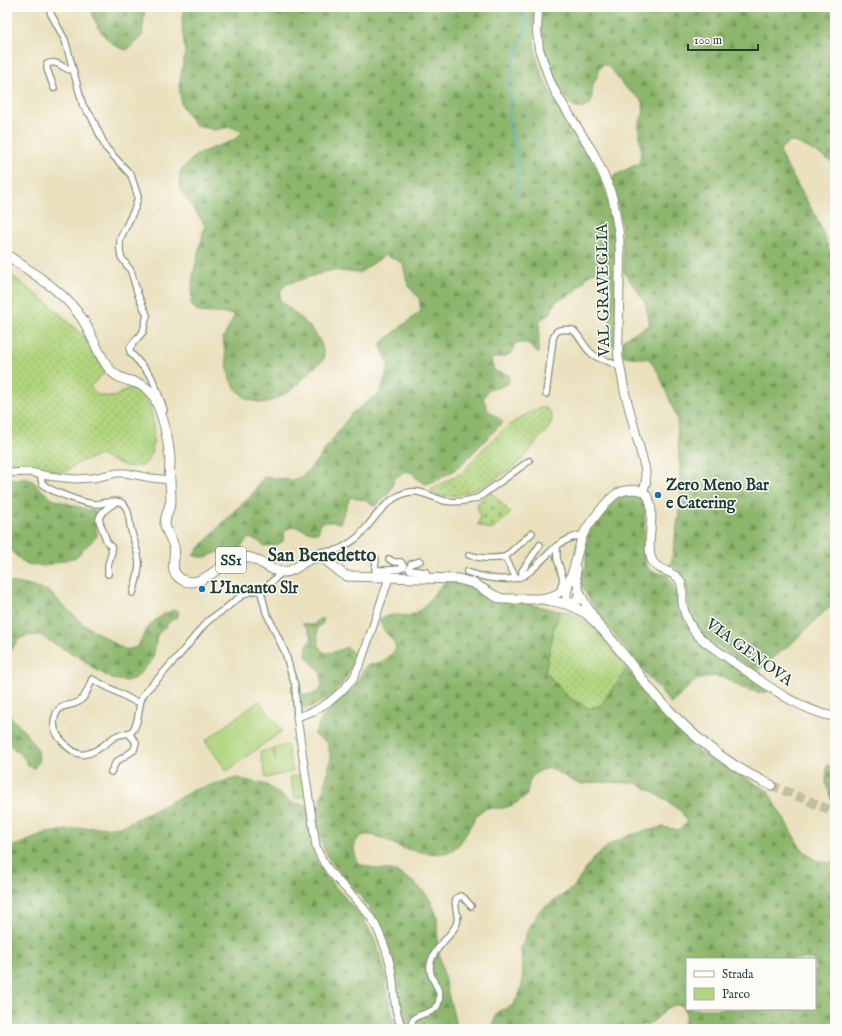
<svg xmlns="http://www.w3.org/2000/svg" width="842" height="1036" viewBox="0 0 842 1036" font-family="'IM FELL English',serif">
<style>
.grass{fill:url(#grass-dots);stroke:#688858}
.forest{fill:url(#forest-firs);stroke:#567a50;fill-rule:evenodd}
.cemetery{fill:url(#cemetery-stones);stroke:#688858}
.green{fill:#b1d47d;stroke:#688858}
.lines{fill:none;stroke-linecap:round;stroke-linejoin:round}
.stream{stroke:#48b4c4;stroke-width:1.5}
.trunk-tunnel{stroke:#c1bfa2;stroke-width:9;stroke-dasharray:9 4.5;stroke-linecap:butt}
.minor-casing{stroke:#848e78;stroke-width:8}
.tertiary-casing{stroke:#848e78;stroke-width:9}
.secondary-casing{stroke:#848e78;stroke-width:10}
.primary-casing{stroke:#848e78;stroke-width:11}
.trunk-casing{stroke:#848e78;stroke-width:11}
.minor{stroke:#fff;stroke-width:5.5}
.tertiary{stroke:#fff;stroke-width:7}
.secondary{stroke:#fff;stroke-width:8}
.primary{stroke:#fff;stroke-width:9}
.trunk{stroke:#fff;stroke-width:9}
.poi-dot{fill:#1f6fb2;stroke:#fdfcf7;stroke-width:1.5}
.labels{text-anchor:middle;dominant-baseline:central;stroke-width:3;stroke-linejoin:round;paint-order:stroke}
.shield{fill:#fdfcf7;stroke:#62766e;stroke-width:1}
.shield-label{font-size:15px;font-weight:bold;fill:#1f3d34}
.street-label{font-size:16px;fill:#1f3d34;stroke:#fdfcf7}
.poi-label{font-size:16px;font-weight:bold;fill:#1f3d34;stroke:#fdfcf7;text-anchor:start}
.quarter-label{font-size:18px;font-weight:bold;fill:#1f3d34;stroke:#fdfcf7}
</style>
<defs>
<pattern id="grass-dots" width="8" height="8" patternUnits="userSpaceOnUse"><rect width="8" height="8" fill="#b1d47d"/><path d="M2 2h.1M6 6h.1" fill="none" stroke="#8fad67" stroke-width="1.8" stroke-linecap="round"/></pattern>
<pattern id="forest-firs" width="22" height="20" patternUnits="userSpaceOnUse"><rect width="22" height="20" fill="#8cb66c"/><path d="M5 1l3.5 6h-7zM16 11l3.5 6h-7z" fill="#72955a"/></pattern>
<pattern id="cemetery-stones" width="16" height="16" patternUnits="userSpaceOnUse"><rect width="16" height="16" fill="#b1d47d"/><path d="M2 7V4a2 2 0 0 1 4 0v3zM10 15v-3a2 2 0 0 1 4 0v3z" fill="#8fad67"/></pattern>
</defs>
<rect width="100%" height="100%" fill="#fdfcf7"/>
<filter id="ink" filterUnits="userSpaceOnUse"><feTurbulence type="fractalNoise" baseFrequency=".025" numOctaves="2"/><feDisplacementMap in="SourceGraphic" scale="8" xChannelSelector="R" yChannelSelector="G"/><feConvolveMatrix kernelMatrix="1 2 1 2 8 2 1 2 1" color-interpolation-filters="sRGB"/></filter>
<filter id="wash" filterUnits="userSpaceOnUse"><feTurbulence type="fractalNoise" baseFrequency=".012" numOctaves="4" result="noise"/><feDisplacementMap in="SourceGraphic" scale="16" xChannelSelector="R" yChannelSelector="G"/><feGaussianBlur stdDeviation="0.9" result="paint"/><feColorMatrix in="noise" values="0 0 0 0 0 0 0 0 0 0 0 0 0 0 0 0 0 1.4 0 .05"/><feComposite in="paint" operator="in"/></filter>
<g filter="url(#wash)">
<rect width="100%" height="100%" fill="#eae0bd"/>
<g class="grass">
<path d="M7,272L50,305L83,335L105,372L90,387L98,395L114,397L129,388L140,391C143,395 148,401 150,406C154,420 158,461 141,466C128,470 112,460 100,455L80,462L63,473L30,468L7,469Z"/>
<path d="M541,407L546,408C548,411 552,414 552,418C551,428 543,434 537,441C533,446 530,451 526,456C509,473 456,508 431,492L432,489L463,472L480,452L508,426L521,417Z"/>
<path d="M560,611C590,615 609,647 627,669L600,706L588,708L568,697L545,671L554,628Z"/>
</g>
<g class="forest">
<path d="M91,7H145L142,36L127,50C107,46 95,26 91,7Z"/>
<path d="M185,7H534C534,24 533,41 537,58C540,72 547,88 555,100C559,106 564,111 568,117C581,138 594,161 603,185C621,234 616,290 615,341L613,346L608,341L612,298L610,271L602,269L590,274L576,291L555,302L550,314L540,320L538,354L527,343H515L512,353L506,356L491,359L494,371L509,375V383L498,388L489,389L483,398L488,410L503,422L459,467L438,480L426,484L417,479L413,473L405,471L394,479L392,487L386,497L375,506L365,500L350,497L340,523L333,522H321L318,533C314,532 310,532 307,531C297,528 295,523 285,531L283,541L277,545L264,546L257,540L248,538L238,551C234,551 229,550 225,550C212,553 206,561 193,555L233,512L250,497L264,477L293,480L304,475L319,458L351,414L381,392L389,365L380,344L421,311L419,298L410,288L406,278L403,263L385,255L359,273L332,270L287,284L281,290L280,296V300C296,315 326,335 324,359L290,391L274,400L262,403L246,399L236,389L230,380L223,339L235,314L198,312L191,305L193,275L205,225L180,189V171L197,154L232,141L243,132L231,127L214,130L195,125L188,116L181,103L179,85L185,53L182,22Z"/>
<path d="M542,7H835V164C827,159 799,141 791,142C787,143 783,147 780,149L781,156L819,222L829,250L835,260V603L824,612L794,641L756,672C740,660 702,639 694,622C686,608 690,585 680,572C678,569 673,567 671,564L681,500L677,418L659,374L649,359L623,356V339L650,325L645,302L624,272L621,219L612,182L614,176L639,163C644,148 638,139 639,126C639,118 646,117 643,105C641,96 630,93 624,86C617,78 613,68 603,64L599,69L598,75L593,84L591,103C589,105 586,107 583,108C580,110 575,107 572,105C548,89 539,34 542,7Z"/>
<polygon points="27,478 35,483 37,486 52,499 96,512 97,536 76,557 45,566 25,564 7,547 7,479"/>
<path d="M634,494L644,497L645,500L644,556L646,565L651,571L666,575L670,578L680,602L685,623L769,691L759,693L740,687L725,678L713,676L696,680L671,704C654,684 638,664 622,644C605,623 589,603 579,579L586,568V552L588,535L596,522L616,499L622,495Z"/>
<path d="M447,581H456L520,602L560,611L554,628L545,671L568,697L588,708L600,706L627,669L698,751L768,791L800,847L815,860L830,863L835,860V1029H681L687,1013L681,1005H675L665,1009C663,1014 652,1023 647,1024C641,1027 636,1026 630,1029H495L493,1025L497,1012L512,1006L519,995L523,980L521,949L528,929L539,911L573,888L593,859L610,844L630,835L663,827L679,830L687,823L682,812L660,796L636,783L596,782L584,784L576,783L550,768C532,772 529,777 527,795C520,801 513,806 503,808C495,809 486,806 480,812C468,824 464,849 445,853C431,855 416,851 403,848C390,844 363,823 355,844C353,852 356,857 359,864L376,869L393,870L415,883L428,896L437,915L438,949L446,985L457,1029H408L403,1021L397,1001L398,991L394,962L384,931L363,899L345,879L329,859L321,842L317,818L331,758L327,742L314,735L322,718L353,688L366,666C381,662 387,662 396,648C394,637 381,633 380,619L381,618C385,617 390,615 394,615C401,614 408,618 416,613C428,606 435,589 447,581ZM687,959H815V1009H687Z"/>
<path d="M7,582L18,583L48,591L83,624L124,649H130L137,647C141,641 144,633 148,628C154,620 167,610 177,610L179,613L177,617L171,621L157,635L153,659L136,678L126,681L112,679L92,667L79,657L51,642L40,635L26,636L19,639L7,656Z"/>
<path d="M319,619H323V623L317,629C318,656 324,657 347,647C349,649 352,651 353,654C358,666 336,692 327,699C323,702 308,709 304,709C301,704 299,699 303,694L312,695L319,691L322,687L321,674L319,670L307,658L306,654L307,645L312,638L308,630L302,624L313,625Z"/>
<polygon points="7,713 24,731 38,750 39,762 34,768 28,766 24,758 7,742"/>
<polygon points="827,765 835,767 835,800 831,799 826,782"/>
<polygon points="237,778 267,785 292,803 308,805 309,840 315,857 323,873 363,918 375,940 384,967 388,995 393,1019 399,1029 7,1029 7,849 47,833 80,828 120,827 194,790 217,783"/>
</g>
<polygon class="cemetery" points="490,491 511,513 492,530 478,525 480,518 477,504"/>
<g class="green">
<polygon points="259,701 282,731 227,771 205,741"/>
<polygon points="287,745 293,771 266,778 260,752 273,749 276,761 274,749"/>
<polygon points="301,775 307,796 295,799 290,777"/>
</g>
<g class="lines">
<polyline class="stream" points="514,203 517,189 517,157 509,122 510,99 508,85 519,46 526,33 528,24 525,12 522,7"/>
</g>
</g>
<g filter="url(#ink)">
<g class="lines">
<polyline class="trunk-tunnel" points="771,785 835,812"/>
<defs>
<g id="minor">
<polyline points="49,7 51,14 65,40 83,106 91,116 106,148 131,175 138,197 135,208 120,239 120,250 121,257 131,271 138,295 147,315 143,332 133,343 130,348 130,352 151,376 157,390 164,410"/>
<path d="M54,88L47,69V64C59,59 64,71 73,70"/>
<path d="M546,394L553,339C555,328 562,329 573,330C580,336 583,345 590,352C600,362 610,359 620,368"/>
<path d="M41,474C41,477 41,480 42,483C48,491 86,504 96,504C104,504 113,499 120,502C130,506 129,522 131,530C134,541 138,551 139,563C139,573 136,583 133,593"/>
<polyline points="557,546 557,558 563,579 560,591"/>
<path d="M469,555C481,559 492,559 505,557L516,578"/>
<path d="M313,557C319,548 329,553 337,550C344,548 352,541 358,537C361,534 363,531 366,528C376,515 392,494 410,492C422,490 433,498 445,501C456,503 467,501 478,498L529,461"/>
<polyline points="505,557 532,533"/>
<polyline points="376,559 375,570 389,570 389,573"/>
<polyline points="389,559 394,562 401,562 404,567 400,569 389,570"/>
<polyline points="420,561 411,564 409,569 410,570 426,572 427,578"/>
<path d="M467,572C485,578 513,585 529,572C541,563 549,551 561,543C569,539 575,535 584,535"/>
<path d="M108,574V565L112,551L111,546L107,542L99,520C100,512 108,507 115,503"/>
<polyline points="525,575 522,573 522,571 540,545"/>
<polyline points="261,592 266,612 285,652 291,673 295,685 297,717"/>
<polyline points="261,592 282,572"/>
<path d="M139,702L134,701L92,679C89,686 87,695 81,700C72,709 60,700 55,717C52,727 56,735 63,742C77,758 86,758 104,745C108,742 112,738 116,736C122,733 129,735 133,730C142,717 136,702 146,691C154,682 163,674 171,664C183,652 193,638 204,625C210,618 218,614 225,609C234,602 249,586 261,592"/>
<polyline points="111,772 116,762 134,750 136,742 130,735 131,732"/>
<path d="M411,1029C410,1009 433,1018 438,1004C444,987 429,982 430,967C431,950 449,939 456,925C461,916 453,908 456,899L460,896L463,897L471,906"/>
</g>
<g id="tertiary">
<polyline points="7,473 30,472 48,476 74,479 93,478 117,473 126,473 151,478 170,480"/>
<path d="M389,578L362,659L354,677L343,690L329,702L314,711L297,717L316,846C327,879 360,896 376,926C383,940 389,957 392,973C395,992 393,1011 403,1029"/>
</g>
<g id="secondary">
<polyline points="538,7 537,31 539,49 550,81 557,95 594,154 609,187 613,200 619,234 620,256 618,355 625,393 645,468 646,482 643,491"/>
<path d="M576,569C575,589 585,604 596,620"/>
<polyline points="569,583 566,596 570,605 577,601 579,592"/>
<path d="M543,598C576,595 573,559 583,535C587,526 609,497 618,493C626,489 635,489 643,491C660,505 645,539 651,558C655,571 672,570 679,579C685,587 681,597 683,606C684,614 688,621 692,628C701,642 719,651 732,661C764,683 796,709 835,717"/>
</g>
<path id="primary" d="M7,255C34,274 64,291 83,320C93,336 98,356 111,371C123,384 142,378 154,396C163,415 168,437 170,458C170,465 169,472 170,479C170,486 171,493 171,500C170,508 165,516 165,524C166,532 172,539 174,547C176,554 172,563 174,571C178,580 188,584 197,581C213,577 223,561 239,557C257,554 268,572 284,572C298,572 306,554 323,558L343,574L347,576L458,579L473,583L495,596L502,599H542L553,601L570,605"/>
<path id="trunk" d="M570,605L587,614L598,625C616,643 630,664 646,684C680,726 721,763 771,785"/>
</defs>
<use href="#minor" class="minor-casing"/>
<use href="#tertiary" class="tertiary-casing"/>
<use href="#secondary" class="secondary-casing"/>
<use href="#primary" class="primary-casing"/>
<use href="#trunk" class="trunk-casing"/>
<use href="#minor" class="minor"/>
<use href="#tertiary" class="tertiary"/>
<use href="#secondary" class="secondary"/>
<use href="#primary" class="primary"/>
<use href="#trunk" class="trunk"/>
</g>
</g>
<g class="poi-dot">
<circle cx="658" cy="495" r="4"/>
<circle cx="202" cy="589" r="4"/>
</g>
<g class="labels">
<rect class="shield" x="216" y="547" width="30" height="26" rx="3"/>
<g class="shield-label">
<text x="231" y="560">SS1</text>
</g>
<g class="street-label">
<text transform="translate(604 290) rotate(-91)">VAL GRAVEGLIA</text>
<text transform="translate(749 653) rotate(36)">VIA GENOVA</text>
</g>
<g class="poi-label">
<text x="666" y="486">Zero Meno Bar<tspan x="666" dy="18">e Catering</tspan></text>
<text x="210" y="589">L'Incanto Slr</text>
</g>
<g class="quarter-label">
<text x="322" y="556">San Benedetto</text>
</g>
</g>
<rect width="842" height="1036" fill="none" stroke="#fdfcf7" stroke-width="24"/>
<rect x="686" y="958" width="130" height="52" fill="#fdfcf7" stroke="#a4b0a9"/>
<rect x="694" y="971" width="20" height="6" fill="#ffffff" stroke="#a4b0a9"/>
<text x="722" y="978" font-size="12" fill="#1f3d34">Strada</text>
<rect x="694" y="988" width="20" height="12" fill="#b1d47d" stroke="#a4b0a9"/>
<text x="722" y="998" font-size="12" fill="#1f3d34">Parco</text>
<path d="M688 44v6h70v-6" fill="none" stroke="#1f3d34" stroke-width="2"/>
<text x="694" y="44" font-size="12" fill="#1f3d34" stroke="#fdfcf7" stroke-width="3" paint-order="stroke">100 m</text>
</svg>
